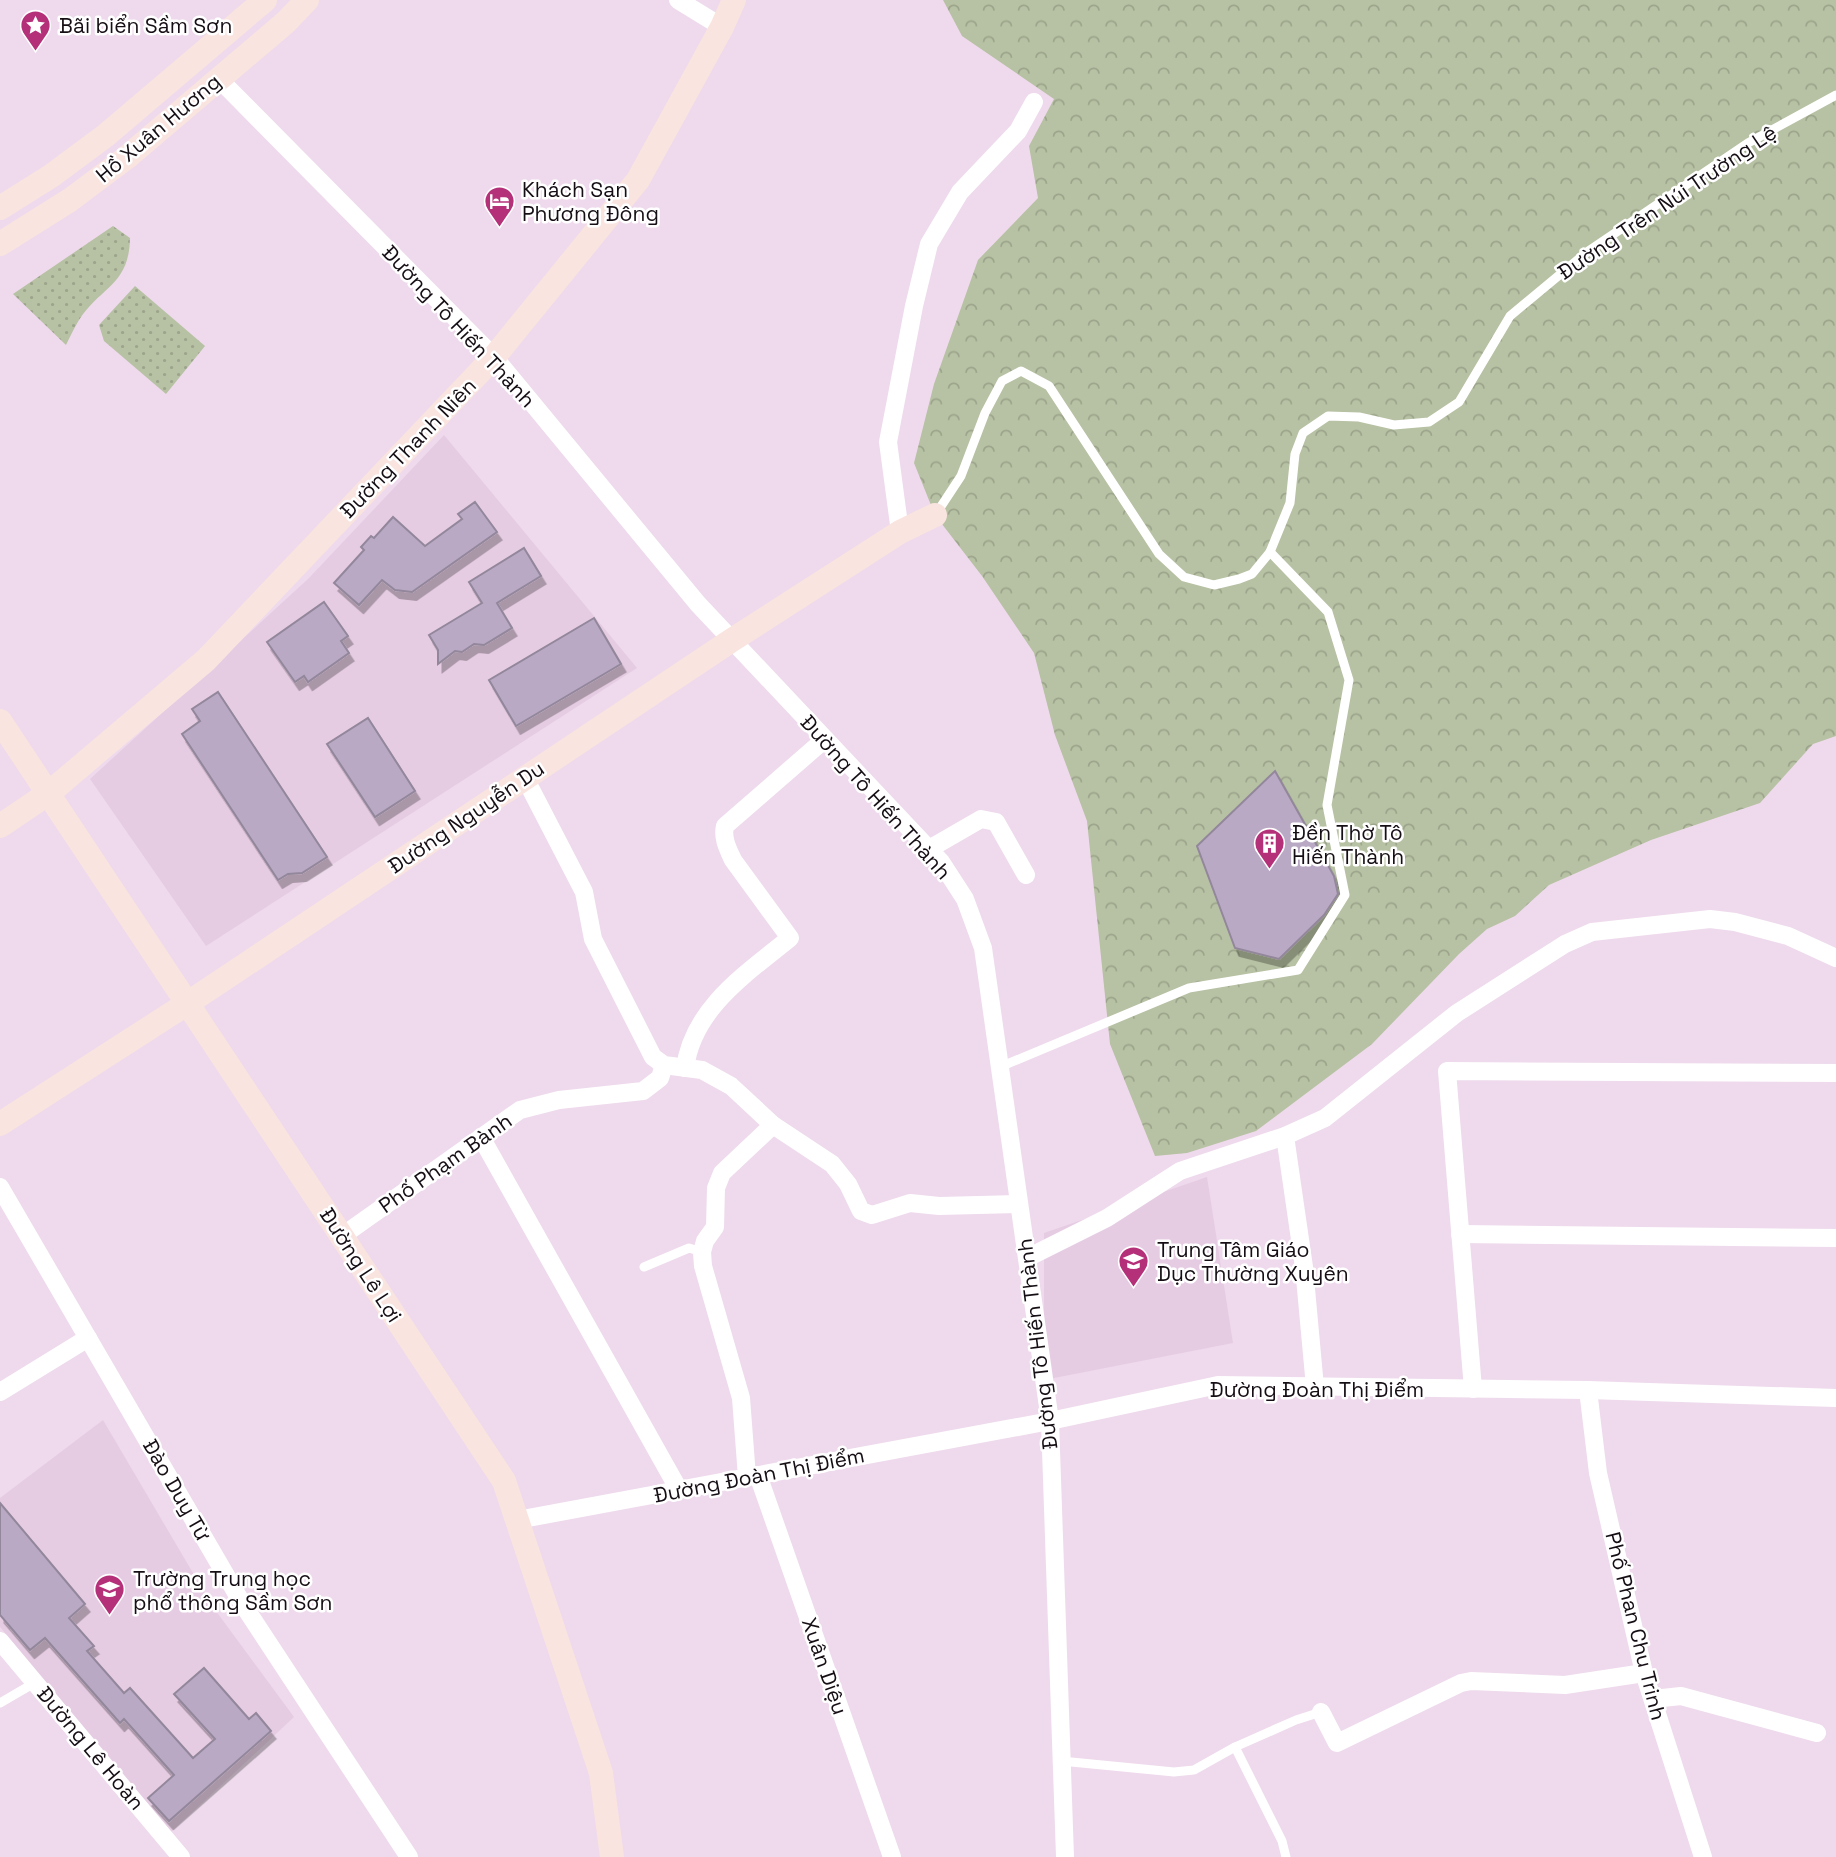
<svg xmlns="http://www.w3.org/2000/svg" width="1836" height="1857" viewBox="0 0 1836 1857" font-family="'Space Grotesk',sans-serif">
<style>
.built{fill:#e6cce3}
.forest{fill:url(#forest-crowns)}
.garden{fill:url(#garden-dots)}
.building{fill:#b9a9c4;stroke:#93879b;stroke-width:2;filter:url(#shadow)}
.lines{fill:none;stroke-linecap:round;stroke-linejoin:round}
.lane{stroke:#fff;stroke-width:9}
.street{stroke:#fff;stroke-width:18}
.secondary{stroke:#fae4df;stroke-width:24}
.labels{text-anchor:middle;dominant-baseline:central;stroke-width:5;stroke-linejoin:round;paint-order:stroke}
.poi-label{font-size:21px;fill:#150e14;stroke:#fff;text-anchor:start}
.street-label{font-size:21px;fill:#150e14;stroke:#fff}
</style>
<defs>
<pattern id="forest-crowns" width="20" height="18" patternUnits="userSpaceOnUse" patternTransform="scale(1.75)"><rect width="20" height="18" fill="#b7c1a3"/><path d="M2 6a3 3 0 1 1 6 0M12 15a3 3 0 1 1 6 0" fill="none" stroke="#9ca58b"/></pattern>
<pattern id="garden-dots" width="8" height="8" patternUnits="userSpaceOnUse" patternTransform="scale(1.75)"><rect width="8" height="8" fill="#b7c1a3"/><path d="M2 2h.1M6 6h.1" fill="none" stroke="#9ca58b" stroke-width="1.8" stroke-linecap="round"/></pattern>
<filter id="shadow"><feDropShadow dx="4.5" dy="8" stdDeviation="0" flood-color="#0004"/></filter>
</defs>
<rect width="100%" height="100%" fill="#eedaec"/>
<g class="built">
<polygon points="444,435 637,668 206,946 90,779 309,578"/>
<polygon points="1207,1177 1233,1343 1044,1380 1044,1233"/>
<polygon points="103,1420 213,1607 294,1717 171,1832 0,1627 0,1498"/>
</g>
<polygon class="forest" points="943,0 1836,0 1836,736 1813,744 1760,803 1651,840 1549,885 1515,916 1487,929 1459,954 1372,1044 1256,1131 1187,1153 1155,1156 1110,1044 1087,821 1055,735 1034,653 982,576 935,515 914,463 934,384 978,260 1038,198 1029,146 1054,99 962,36"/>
<g class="garden">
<path d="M113,226L130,238C129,286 101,286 79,320C74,328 70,337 66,345L13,294Z"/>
<polygon points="135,286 205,346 166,394 104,341 99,325"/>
</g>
<g class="building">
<polygon points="475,502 497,532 412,592 395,590 382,580 359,605 334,583 364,550 361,547 371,536 374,538 393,517 425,546 462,519 458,514"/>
<polygon points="524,548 541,576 497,603 512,628 484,645 474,644 462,652 455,651 438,664 438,650 429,635 482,603 469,582"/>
<polygon points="324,602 348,636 341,641 349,653 308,682 304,676 295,682 267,642"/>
<polygon points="594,618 621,664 516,726 489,680"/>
<polygon points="218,692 327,857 302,873 288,874 278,880 182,734 200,721 192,709"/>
<polygon points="368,718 415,791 375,817 327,744"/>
<polygon points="1275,771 1334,876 1338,894 1324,915 1279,959 1235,948 1197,846"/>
<polygon points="0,1503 85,1604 69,1618 94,1646 87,1651 124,1693 130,1688 193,1758 215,1739 174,1694 204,1668 249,1719 256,1713 271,1731 169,1821 148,1798 174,1775 124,1719 120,1723 45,1638 30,1650 0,1615"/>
</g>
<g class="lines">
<g class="lane">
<polyline points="936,514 961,476 985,413 1002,381 1021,371 1049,386 1159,554 1184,577 1214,585 1239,579 1252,574 1270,552 1290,503 1295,454 1303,433 1328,416 1359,417 1394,425 1429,422 1459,402 1510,316 1587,252 1748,143 1836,95"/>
<polyline points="1000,1067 1189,988 1298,970 1345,895 1327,805 1349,680 1328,612 1270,552"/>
<polyline points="644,1267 689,1248 702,1252"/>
<polyline points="0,1703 36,1682"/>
<polyline points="1235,1747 1282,1841 1286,1857"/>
<polyline points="1061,1761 1174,1772 1194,1770 1235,1747 1296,1720 1321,1712"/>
</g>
<g class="street">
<polyline points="678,0 722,27"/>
<polyline points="218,78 494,357 698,604 941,862 965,899 983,948 1050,1421 1065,1857"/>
<polyline points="900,532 888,442 914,306 929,244 960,192 1018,131 1034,102"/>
<polyline points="525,778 584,892 593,939 653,1057 664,1065 702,1070 731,1086 773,1125 832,1164 848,1184 861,1211 872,1215 910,1203 939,1206 1019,1204"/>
<polyline points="929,849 981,819 996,822 1026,875"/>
<path d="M685,1068C693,1008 746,974 790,938L733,860C728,849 722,838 725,826L825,739"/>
<polyline points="1285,1136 1304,1267 1315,1387"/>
<polyline points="481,1137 679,1490"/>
<polyline points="0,1187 242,1603 409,1857"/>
<polyline points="1460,1234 1836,1238"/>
<polyline points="342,1236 520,1110 559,1100 643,1091 660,1078 664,1065"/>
<polyline points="1027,1258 1107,1218 1180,1171 1285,1136 1325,1118 1457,1013 1565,944 1592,932 1710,919 1735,922 1788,936 1836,958"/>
<polyline points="1473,1389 1447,1071 1836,1073"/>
<polyline points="1588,1390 1598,1473 1644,1673 1703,1857"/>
<polyline points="0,1392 88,1338"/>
<polyline points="758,1475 892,1857"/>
<polyline points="747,1477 741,1398 703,1266 702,1252 705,1241 715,1227 716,1188 722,1173 773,1125"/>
<polyline points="517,1520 1050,1421 1218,1385 1588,1390 1836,1398"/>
<polyline points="0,1641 181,1857"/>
<polyline points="1653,1699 1681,1696 1817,1733"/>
<polyline points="1321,1712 1337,1743 1461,1683 1471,1681 1565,1685 1644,1673"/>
</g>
<g class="secondary">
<polyline points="0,208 51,176 105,136 265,0"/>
<polyline points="0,244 70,200 126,158 286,22 307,0"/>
<polyline points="0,721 504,1481 601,1773 612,1857"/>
<polyline points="0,826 49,793 206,660 494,357 638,180 722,27 734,0"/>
<polyline points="0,1124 188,1003 732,640 900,532 935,515"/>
</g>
</g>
<defs>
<symbol id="sight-pin" viewBox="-11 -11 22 30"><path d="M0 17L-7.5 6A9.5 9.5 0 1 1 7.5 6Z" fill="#b4317a" stroke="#fff"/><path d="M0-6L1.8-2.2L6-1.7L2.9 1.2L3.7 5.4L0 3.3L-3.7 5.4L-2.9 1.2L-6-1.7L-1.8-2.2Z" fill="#fff"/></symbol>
<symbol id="hotel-pin" viewBox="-11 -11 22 30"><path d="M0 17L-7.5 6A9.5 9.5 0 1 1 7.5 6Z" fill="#b4317a" stroke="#fff"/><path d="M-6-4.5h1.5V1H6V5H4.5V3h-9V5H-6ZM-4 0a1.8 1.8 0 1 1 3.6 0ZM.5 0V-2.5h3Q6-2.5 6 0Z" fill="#fff"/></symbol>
<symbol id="building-pin" viewBox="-11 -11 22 30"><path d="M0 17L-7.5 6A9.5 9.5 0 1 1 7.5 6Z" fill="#b4317a" stroke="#fff"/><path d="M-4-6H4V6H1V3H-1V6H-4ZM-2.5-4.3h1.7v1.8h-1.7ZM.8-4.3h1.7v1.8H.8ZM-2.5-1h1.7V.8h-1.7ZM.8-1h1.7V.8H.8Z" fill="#fff"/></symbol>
<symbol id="school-pin" viewBox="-11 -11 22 30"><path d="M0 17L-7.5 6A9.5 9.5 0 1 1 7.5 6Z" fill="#b4317a" stroke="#fff"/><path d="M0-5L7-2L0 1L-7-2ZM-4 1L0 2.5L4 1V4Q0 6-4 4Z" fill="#fff"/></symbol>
</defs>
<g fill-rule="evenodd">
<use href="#sight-pin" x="18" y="8" width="35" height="47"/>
<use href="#hotel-pin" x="482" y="184" width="35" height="47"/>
<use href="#building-pin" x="1252" y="826" width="35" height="47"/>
<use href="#school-pin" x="1116" y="1244" width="35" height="47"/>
<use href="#school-pin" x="92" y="1572" width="35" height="47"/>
</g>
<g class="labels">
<g class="poi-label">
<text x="59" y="25">Bãi biển Sầm Sơn</text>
<text x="522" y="189">Khách Sạn<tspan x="522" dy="24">Phương Đông</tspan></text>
<text x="1292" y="832">Đền Thờ Tô<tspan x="1292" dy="24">Hiến Thành</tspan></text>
<text x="1157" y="1249">Trung Tâm Giáo<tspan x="1157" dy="24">Dục Thường Xuyên</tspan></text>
<text x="133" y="1578">Trường Trung học<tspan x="133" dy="24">phổ thông Sầm Sơn</tspan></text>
</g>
<g class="street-label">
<text transform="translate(158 128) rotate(-40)">Hồ Xuân Hương</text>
<text transform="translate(1667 202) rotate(-34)">Đường Trên Núi Trường Lệ</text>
<text transform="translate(459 326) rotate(47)">Đường Tô Hiến Thành</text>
<text transform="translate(408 448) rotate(-46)">Đường Thanh Niên</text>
<text transform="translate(876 797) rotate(48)">Đường Tô Hiến Thành</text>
<text transform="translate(466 817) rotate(-34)">Đường Nguyễn Du</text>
<text transform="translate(445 1163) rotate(-35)">Phố Phạm Bành</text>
<text transform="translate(361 1265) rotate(57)">Đường Lê Lợi</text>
<text transform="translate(1037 1344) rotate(-97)">Đường Tô Hiến Thành</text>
<text x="1317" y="1389">Đường Đoàn Thị Điểm</text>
<text transform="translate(759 1475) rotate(-11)">Đường Đoàn Thị Điểm</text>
<text transform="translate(177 1490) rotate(60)">Đào Duy Từ</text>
<text transform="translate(1636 1626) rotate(76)">Phố Phan Chu Trinh</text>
<text transform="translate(825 1666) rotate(71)">Xuân Diệu</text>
<text transform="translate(91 1748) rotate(50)">Đường Lê Hoàn</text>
</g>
</g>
</svg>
